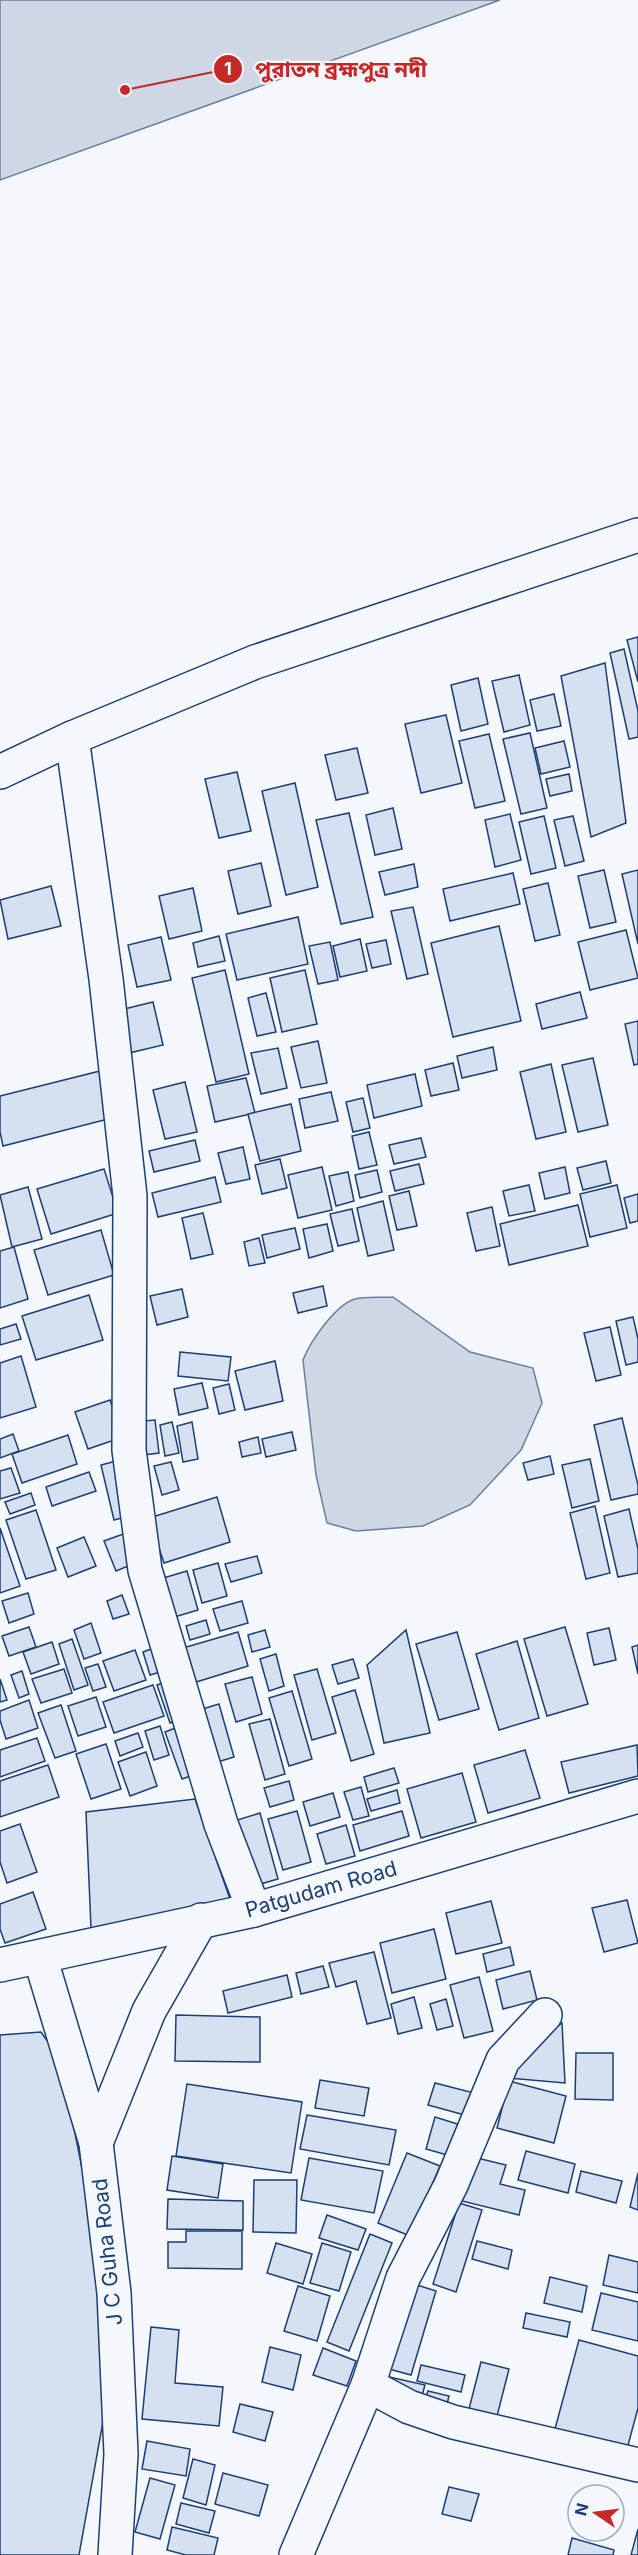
<svg xmlns="http://www.w3.org/2000/svg" width="638" height="2555" viewBox="0 0 638 2555" font-family="Inter,'Noto Sans Bengali',sans-serif">
<style>
.water{fill:#cfd7e4;stroke:#687fa3;stroke-width:1.5}
.building{fill:#d5e0f0;stroke:#1d3f73;stroke-width:1.5}
.lines{fill:none;stroke-linecap:round;stroke-linejoin:round}
.street-casing{stroke:#1d3f73;stroke-width:36}
.secondary-casing{stroke:#1d3f73;stroke-width:36}
.primary-casing{stroke:#1d3f73;stroke-width:36}
.street{stroke:#f4f7fb;stroke-width:33}
.secondary{stroke:#f4f7fb;stroke-width:33}
.primary{stroke:#f4f7fb;stroke-width:33}
.labels{text-anchor:middle;dominant-baseline:central;stroke-width:4.5;stroke-linejoin:round;paint-order:stroke}
.street-label{font-size:21px;fill:#1d3f73;stroke:#f4f7fb}
.leader{fill:none;stroke:#c62828;stroke-width:2}
.callout-dot{fill:#c62828;stroke:#f4f7fb;stroke-width:2}
.mark-label{font-size:18px;text-anchor:middle;font-weight:bold;fill:#fff}
.callout-label{font-size:22px;text-anchor:middle;font-weight:bold;fill:#c62828;stroke:#f4f7fb;stroke-width:4.5;stroke-linejoin:round;paint-order:stroke}
</style>
<rect width="100%" height="100%" fill="#f4f7fb"/>
<g class="water">
<polygon points="0,0 500,0 0,180"/>
<path d="M393,1297L470,1352L533,1368L542,1403L521,1450L470,1505L423,1526L356,1531L327,1523L316,1475L303,1360C310,1342 335,1305 355,1299C366,1296 382,1298 393,1297Z"/>
</g>
<g class="building">
<polygon points="638,637 638,682 627,640"/>
<polygon points="624,649 638,711 638,737 629,739 610,653"/>
<polygon points="605,663 626,823 591,837 561,676"/>
<polygon points="519,675 530,725 504,732 492,681"/>
<polygon points="478,678 488,724 461,731 451,685"/>
<polygon points="554,694 561,726 537,731 530,700"/>
<polygon points="446,715 462,783 421,793 405,724"/>
<polygon points="530,733 547,808 521,814 503,739"/>
<polygon points="489,734 505,801 475,808 459,741"/>
<polygon points="564,741 570,767 541,774 535,748"/>
<polygon points="357,748 368,793 336,800 325,755"/>
<polygon points="237,772 251,831 219,838 205,779"/>
<polygon points="569,774 572,791 550,796 546,779"/>
<polygon points="295,783 318,887 286,895 262,791"/>
<polygon points="393,808 402,849 375,855 366,815"/>
<polygon points="349,813 373,917 341,924 316,820"/>
<polygon points="510,814 521,860 495,867 485,820"/>
<polygon points="544,816 556,868 531,874 519,822"/>
<polygon points="573,816 584,861 565,866 554,820"/>
<polygon points="261,863 271,906 238,914 228,871"/>
<polygon points="414,864 418,887 385,895 379,872"/>
<polygon points="604,870 616,922 590,928 578,876"/>
<polygon points="638,870 638,944 622,874"/>
<polygon points="513,873 520,904 450,921 443,889"/>
<polygon points="548,883 560,935 535,941 523,889"/>
<polygon points="51,886 61,926 8,939 0,900"/>
<polygon points="193,888 202,931 169,939 159,896"/>
<polygon points="413,907 428,974 407,979 391,911"/>
<polygon points="298,917 308,964 237,980 226,934"/>
<polygon points="499,926 521,1021 453,1037 431,943"/>
<polygon points="626,930 638,978 590,990 578,942"/>
<polygon points="219,936 225,961 198,967 193,943"/>
<polygon points="161,937 171,980 137,987 128,945"/>
<polygon points="360,939 367,971 340,977 333,946"/>
<polygon points="386,940 391,964 372,968 366,944"/>
<polygon points="330,942 338,980 318,984 309,946"/>
<polygon points="225,970 249,1074 216,1082 192,978"/>
<polygon points="305,970 317,1024 282,1032 270,978"/>
<polygon points="580,992 587,1018 542,1029 536,1004"/>
<polygon points="266,993 276,1032 257,1036 248,998"/>
<polygon points="153,1002 163,1045 129,1053 120,1010"/>
<polygon points="638,1021 638,1064 634,1065 625,1024"/>
<polygon points="318,1041 327,1083 301,1088 291,1047"/>
<polygon points="493,1047 497,1070 462,1078 457,1056"/>
<polygon points="278,1048 287,1088 261,1094 251,1053"/>
<polygon points="593,1058 608,1125 578,1132 562,1065"/>
<polygon points="453,1063 459,1090 431,1096 425,1070"/>
<polygon points="551,1064 566,1132 536,1139 520,1072"/>
<polygon points="100,1071 112,1118 3,1146 0,1132 0,1096"/>
<polygon points="415,1074 422,1106 374,1118 367,1085"/>
<polygon points="246,1078 255,1113 215,1122 207,1086"/>
<polygon points="185,1082 197,1132 165,1139 153,1090"/>
<polygon points="331,1092 338,1121 305,1128 299,1099"/>
<polygon points="363,1098 370,1128 353,1132 346,1102"/>
<polygon points="291,1104 301,1151 260,1161 248,1114"/>
<polygon points="369,1132 377,1165 359,1169 352,1136"/>
<polygon points="421,1138 426,1157 394,1164 389,1145"/>
<polygon points="195,1140 200,1161 154,1172 149,1151"/>
<polygon points="243,1147 250,1179 226,1184 218,1153"/>
<polygon points="280,1159 287,1188 262,1194 255,1165"/>
<polygon points="606,1161 611,1183 583,1190 577,1168"/>
<polygon points="419,1164 424,1184 395,1191 390,1171"/>
<polygon points="322,1167 332,1210 298,1218 288,1175"/>
<polygon points="565,1167 570,1193 545,1199 539,1173"/>
<polygon points="104,1169 118,1213 51,1234 37,1189"/>
<polygon points="377,1170 382,1192 360,1198 355,1175"/>
<polygon points="348,1172 354,1201 336,1206 329,1176"/>
<polygon points="215,1177 221,1202 158,1217 152,1193"/>
<polygon points="529,1185 535,1211 509,1216 503,1191"/>
<polygon points="617,1185 627,1228 590,1237 580,1194"/>
<polygon points="28,1187 42,1239 12,1247 0,1195"/>
<polygon points="409,1191 417,1226 397,1230 389,1196"/>
<polygon points="638,1194 638,1221 630,1223 624,1198"/>
<polygon points="383,1201 394,1250 368,1256 357,1208"/>
<polygon points="578,1205 588,1246 509,1265 500,1224"/>
<polygon points="492,1207 500,1246 476,1251 467,1213"/>
<polygon points="352,1209 359,1241 338,1246 330,1214"/>
<polygon points="203,1213 213,1254 191,1259 182,1218"/>
<polygon points="327,1224 333,1251 309,1258 303,1229"/>
<polygon points="295,1228 300,1249 267,1258 262,1235"/>
<polygon points="101,1230 114,1275 48,1295 34,1250"/>
<polygon points="259,1238 265,1263 249,1266 244,1242"/>
<polygon points="14,1247 28,1299 0,1308 0,1251"/>
<polygon points="323,1286 327,1306 298,1313 293,1293"/>
<polygon points="182,1289 188,1317 157,1325 150,1296"/>
<polygon points="89,1295 103,1340 36,1360 22,1316"/>
<polygon points="633,1317 638,1339 638,1362 626,1365 616,1321"/>
<polygon points="16,1324 21,1339 0,1345 0,1329"/>
<polygon points="610,1327 621,1375 596,1381 584,1333"/>
<polygon points="180,1352 231,1357 228,1381 178,1376"/>
<polygon points="21,1356 36,1407 0,1418 0,1363"/>
<polygon points="275,1361 283,1401 245,1410 235,1371"/>
<polygon points="202,1383 208,1408 179,1415 174,1389"/>
<polygon points="229,1384 235,1410 219,1414 213,1388"/>
<polygon points="110,1400 123,1437 88,1449 75,1412"/>
<polygon points="622,1418 638,1485 638,1494 611,1500 594,1425"/>
<polygon points="155,1420 159,1453 136,1456 133,1422"/>
<polygon points="172,1422 179,1453 165,1456 160,1425"/>
<polygon points="192,1422 198,1459 183,1462 177,1426"/>
<polygon points="292,1432 296,1450 266,1457 262,1439"/>
<polygon points="13,1434 19,1451 0,1458 0,1439"/>
<polygon points="68,1435 77,1464 22,1483 12,1454"/>
<polygon points="258,1437 261,1453 242,1457 239,1442"/>
<polygon points="550,1456 554,1474 528,1480 523,1463"/>
<polygon points="590,1459 599,1501 572,1508 562,1465"/>
<polygon points="120,1460 133,1515 114,1520 101,1465"/>
<polygon points="171,1462 179,1490 162,1495 154,1466"/>
<polygon points="11,1468 20,1493 0,1499 0,1471"/>
<polygon points="89,1472 96,1491 52,1506 46,1487"/>
<polygon points="31,1493 35,1505 10,1514 5,1502"/>
<polygon points="217,1497 230,1542 164,1563 149,1518"/>
<polygon points="595,1506 610,1573 586,1579 570,1513"/>
<polygon points="629,1509 638,1549 638,1573 618,1577 604,1516"/>
<polygon points="36,1510 56,1570 26,1579 6,1520"/>
<polygon points="0,1528 20,1586 0,1593"/>
<polygon points="126,1533 138,1562 116,1571 104,1541"/>
<polygon points="84,1537 96,1566 68,1577 57,1548"/>
<polygon points="257,1556 262,1573 231,1582 225,1564"/>
<polygon points="218,1563 227,1596 202,1603 193,1570"/>
<polygon points="187,1571 198,1610 171,1618 160,1579"/>
<polygon points="28,1593 34,1614 9,1623 2,1601"/>
<polygon points="122,1595 129,1614 113,1619 107,1601"/>
<polygon points="242,1601 248,1623 220,1631 213,1609"/>
<polygon points="206,1620 210,1634 190,1640 186,1626"/>
<polygon points="91,1623 101,1653 84,1659 74,1630"/>
<polygon points="29,1627 36,1647 9,1656 2,1636"/>
<polygon points="565,1627 588,1704 547,1716 524,1639"/>
<polygon points="609,1628 616,1660 594,1665 587,1633"/>
<polygon points="265,1630 270,1647 252,1652 248,1635"/>
<polygon points="406,1630 430,1733 384,1743 367,1665"/>
<polygon points="238,1632 248,1666 193,1683 183,1648"/>
<polygon points="457,1632 479,1709 439,1720 416,1644"/>
<polygon points="72,1639 88,1685 74,1690 59,1644"/>
<polygon points="517,1641 539,1718 499,1730 476,1654"/>
<polygon points="52,1642 59,1664 31,1674 23,1652"/>
<polygon points="162,1645 170,1669 150,1675 143,1652"/>
<polygon points="638,1645 638,1674 632,1647"/>
<polygon points="135,1650 146,1680 114,1691 103,1661"/>
<polygon points="276,1654 284,1686 269,1691 260,1659"/>
<polygon points="353,1659 359,1678 338,1684 332,1665"/>
<polygon points="98,1664 106,1687 93,1691 85,1668"/>
<polygon points="64,1669 72,1693 41,1703 32,1679"/>
<polygon points="317,1669 336,1733 312,1740 294,1675"/>
<polygon points="22,1671 29,1694 19,1698 11,1675"/>
<polygon points="252,1677 262,1714 236,1722 225,1684"/>
<polygon points="0,1679 7,1700 0,1702"/>
<polygon points="170,1680 183,1718 170,1723 157,1685"/>
<polygon points="153,1685 164,1716 114,1733 103,1702"/>
<polygon points="355,1690 374,1754 351,1761 332,1697"/>
<polygon points="292,1691 312,1759 289,1766 269,1698"/>
<polygon points="96,1697 106,1727 78,1736 68,1706"/>
<polygon points="29,1700 38,1728 6,1739 0,1720 0,1711"/>
<polygon points="219,1704 234,1757 211,1764 196,1711"/>
<polygon points="61,1705 76,1751 55,1758 38,1713"/>
<polygon points="270,1719 285,1774 265,1780 249,1724"/>
<polygon points="183,1725 199,1773 182,1779 165,1732"/>
<polygon points="160,1726 169,1755 154,1760 145,1731"/>
<polygon points="138,1733 143,1747 120,1756 115,1741"/>
<polygon points="37,1738 45,1761 0,1777 0,1750"/>
<polygon points="106,1744 121,1789 91,1799 76,1754"/>
<polygon points="637,1745 638,1776 569,1793 561,1762"/>
<polygon points="525,1750 540,1798 488,1813 474,1765"/>
<polygon points="146,1752 157,1786 130,1796 118,1762"/>
<polygon points="48,1765 59,1797 0,1817 0,1781"/>
<polygon points="394,1768 399,1783 368,1792 364,1777"/>
<polygon points="462,1773 476,1822 421,1838 407,1789"/>
<polygon points="289,1781 294,1800 270,1807 264,1788"/>
<polygon points="361,1787 369,1816 353,1820 344,1792"/>
<polygon points="397,1790 400,1803 371,1811 367,1799"/>
<polygon points="333,1793 340,1817 310,1826 303,1802"/>
<polygon points="195,1799 230,1899 91,1928 86,1812"/>
<polygon points="297,1811 311,1862 283,1870 268,1819"/>
<polygon points="402,1811 409,1836 360,1851 353,1825"/>
<polygon points="260,1813 278,1879 250,1887 231,1822"/>
<polygon points="20,1824 37,1872 7,1883 0,1862 0,1831"/>
<polygon points="346,1825 355,1856 326,1864 317,1834"/>
<polygon points="33,1892 46,1929 5,1943 0,1929 0,1904"/>
<polygon points="627,1900 638,1943 604,1952 592,1908"/>
<polygon points="491,1901 502,1943 456,1954 446,1913"/>
<polygon points="434,1929 446,1979 392,1993 380,1943"/>
<polygon points="510,1947 514,1965 487,1972 483,1954"/>
<polygon points="374,1952 391,2018 367,2024 356,1981 336,1987 329,1963"/>
<polygon points="323,1966 329,1987 301,1994 296,1973"/>
<polygon points="530,1971 537,2000 503,2009 496,1980"/>
<polygon points="287,1975 292,1997 228,2013 223,1991"/>
<polygon points="479,1977 493,2031 464,2038 450,1985"/>
<polygon points="414,1997 422,2028 398,2034 391,2004"/>
<polygon points="446,1999 453,2026 437,2030 430,2004"/>
<polygon points="176,2015 260,2017 260,2062 175,2061"/>
<polygon points="562,2023 565,2083 508,2078 509,2062"/>
<polygon points="41,2032 60,2059 85,2183 109,2388 79,2555 0,2555 0,2035"/>
<polygon points="576,2053 613,2053 613,2100 575,2099"/>
<polygon points="320,2080 369,2088 364,2116 315,2108"/>
<polygon points="509,2081 566,2096 554,2143 497,2128"/>
<polygon points="435,2083 478,2094 472,2117 428,2105"/>
<polygon points="187,2084 302,2102 291,2173 176,2156"/>
<polygon points="307,2115 396,2130 389,2165 300,2149"/>
<polygon points="435,2117 467,2127 458,2158 426,2149"/>
<polygon points="526,2151 575,2164 568,2193 518,2180"/>
<polygon points="407,2153 440,2166 410,2236 378,2223"/>
<polygon points="172,2156 223,2164 218,2198 167,2190"/>
<polygon points="473,2157 506,2165 500,2184 525,2190 519,2215 462,2201"/>
<polygon points="309,2158 383,2171 374,2213 301,2200"/>
<polygon points="581,2171 622,2181 616,2203 576,2192"/>
<polygon points="638,2173 638,2210 630,2207"/>
<polygon points="254,2180 297,2180 296,2233 253,2232"/>
<polygon points="168,2199 243,2201 243,2230 167,2229"/>
<polygon points="459,2203 482,2210 456,2292 433,2284"/>
<polygon points="327,2215 366,2229 358,2250 319,2238"/>
<polygon points="186,2231 242,2231 242,2269 168,2268 168,2242 186,2242"/>
<polygon points="370,2234 392,2243 349,2351 327,2342"/>
<polygon points="477,2241 512,2250 508,2269 472,2259"/>
<polygon points="276,2243 312,2254 303,2284 267,2273"/>
<polygon points="322,2243 351,2252 339,2291 310,2283"/>
<polygon points="609,2255 638,2262 638,2293 603,2285"/>
<polygon points="550,2277 587,2286 582,2312 544,2303"/>
<polygon points="414,2284 436,2291 411,2375 389,2369"/>
<polygon points="298,2286 330,2296 317,2341 284,2331"/>
<polygon points="601,2293 638,2302 638,2341 592,2330"/>
<polygon points="526,2313 570,2322 567,2337 523,2328"/>
<polygon points="151,2327 179,2330 175,2383 223,2387 219,2426 142,2419"/>
<polygon points="579,2340 638,2356 638,2408 624,2460 552,2440"/>
<polygon points="270,2347 301,2355 293,2390 262,2382"/>
<polygon points="323,2348 356,2361 347,2386 313,2375"/>
<polygon points="481,2362 509,2369 496,2420 468,2413"/>
<polygon points="421,2365 465,2375 461,2392 417,2381"/>
<polygon points="385,2376 425,2385 421,2399"/>
<polygon points="428,2391 449,2396 446,2408 424,2404"/>
<polygon points="240,2404 273,2412 265,2441 233,2432"/>
<polygon points="147,2441 190,2449 186,2476 142,2469"/>
<polygon points="193,2459 215,2465 206,2505 183,2498"/>
<polygon points="223,2473 268,2485 259,2516 215,2504"/>
<polygon points="150,2478 175,2485 160,2539 135,2532"/>
<polygon points="449,2487 479,2494 471,2521 442,2514"/>
<polygon points="181,2503 215,2511 209,2533 176,2524"/>
<polygon points="172,2527 218,2538 214,2555 186,2555 167,2550"/>
<polygon points="638,2529 638,2555 631,2555"/>
<polygon points="572,2538 614,2550 613,2555 568,2555"/>
</g>
<g class="lines">
<defs>
<g id="street">
<polyline points="72,738 106,979 130,1196 129,1450 145,1570 221,1824 254,1910"/>
<polyline points="0,772 72,738 255,662 638,535"/>
<polyline points="545,2015 503,2060 451,2185 403,2278 368,2385 409,2407 453,2422 638,2465"/>
<polyline points="296,2555 368,2385"/>
</g>
<g id="secondary">
<polyline points="40,1957 96,2143 114,2293 121,2454 115,2555"/>
<polyline points="96,2143 149,2011 201,1920"/>
</g>
<polyline id="primary" points="0,1965 254,1910 638,1796"/>
</defs>
<use href="#street" class="street-casing"/>
<use href="#secondary" class="secondary-casing"/>
<use href="#primary" class="primary-casing"/>
<use href="#street" class="street"/>
<use href="#secondary" class="secondary"/>
<use href="#primary" class="primary"/>
</g>
<g class="labels">
<g class="street-label">
<text transform="translate(321 1889) rotate(-16)">Patgudam Road</text>
<text transform="translate(107 2252) rotate(-96)">J C Guha Road</text>
</g>
</g>
<path class="leader" d="M125 90L228 69"/>
<g class="callout-dot">
<circle cx="125" cy="90" r="6"/>
<circle cx="228" cy="69" r="15"/>
</g>
<g class="mark-label">
<text x="228" y="75">1</text>
</g>
<g class="callout-label">
<text x="341" y="77">পুরাতন ব্রহ্মপুত্র নদী</text>
</g>
<g transform="translate(596 2513) rotate(284)"><circle r="28" fill="#f4f7fb" stroke="#9eadc5" stroke-width="1.5"/>
<path d="M0-4.5L10 22L0 15L-10 22Z" fill="#c62828"/>
<text y="-9" font-size="16" font-weight="bold" text-anchor="middle" fill="#1d3f73">N</text>
</g>
</svg>
